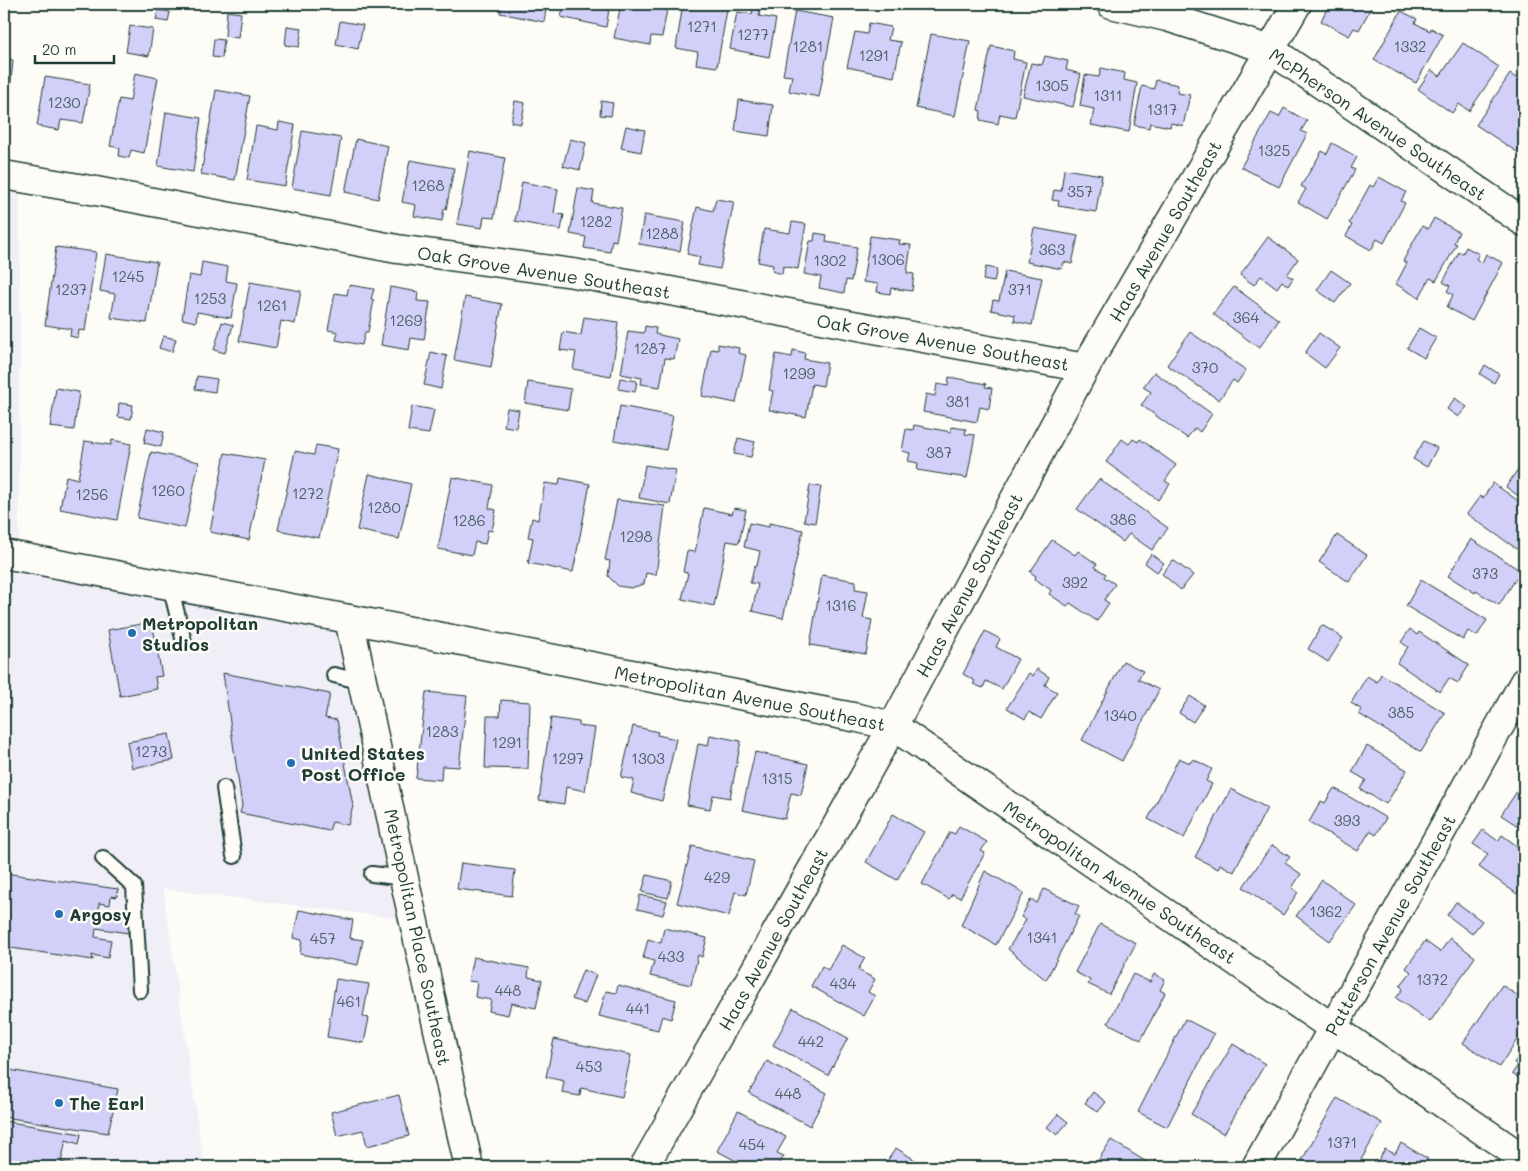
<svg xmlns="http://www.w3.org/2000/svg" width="1528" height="1171" viewBox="0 0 1528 1171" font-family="Mali,sans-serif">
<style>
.built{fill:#f0eef7}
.building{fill:#d2cff8;stroke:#1f3d34}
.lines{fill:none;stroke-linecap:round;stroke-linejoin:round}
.service-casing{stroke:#1f3d34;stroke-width:18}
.minor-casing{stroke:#1f3d34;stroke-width:31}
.service{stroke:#fdfcf7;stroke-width:14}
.minor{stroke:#fdfcf7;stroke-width:28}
.poi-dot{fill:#1f6fb2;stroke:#fdfcf7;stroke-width:2}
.labels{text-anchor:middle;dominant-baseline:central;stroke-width:5;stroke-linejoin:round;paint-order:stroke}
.number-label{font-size:15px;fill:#4c6265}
.street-label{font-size:18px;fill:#1f3d34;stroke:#fdfcf7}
.poi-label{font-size:18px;font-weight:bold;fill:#1f3d34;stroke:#fdfcf7;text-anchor:start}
</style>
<rect width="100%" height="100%" fill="#fdfcf7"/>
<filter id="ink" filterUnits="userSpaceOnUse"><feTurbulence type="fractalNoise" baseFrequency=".02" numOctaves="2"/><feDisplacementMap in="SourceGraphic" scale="10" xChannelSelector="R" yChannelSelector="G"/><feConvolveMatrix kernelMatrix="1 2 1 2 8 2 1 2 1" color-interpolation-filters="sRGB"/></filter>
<g filter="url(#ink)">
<polygon class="built" points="4,175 20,178 19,557 349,619 413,920 163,889 204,1167 4,1167"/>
<g class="building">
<polygon points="502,4 547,4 544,22 500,13"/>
<polygon points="564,4 610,4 606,27 561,17"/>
<polygon points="621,4 668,4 662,37 651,36 650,45 614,38"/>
<polygon points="683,4 728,4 717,67 696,64 698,52 676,48"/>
<polygon points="1329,4 1373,4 1359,30 1354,28 1349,36 1321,21"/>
<polygon points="753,9 760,10 759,16 776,19 769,57 730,49 737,12 752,14"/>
<polygon points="158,10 170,12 168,22 156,20"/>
<polygon points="227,11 241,13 238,38 225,36"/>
<polygon points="795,11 834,18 819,97 789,91 792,76 783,75"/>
<polygon points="1401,11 1417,19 1415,23 1430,31 1431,28 1443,35 1416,83 1374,60"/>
<polygon points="340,21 363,25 358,49 336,44"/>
<polygon points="869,23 891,27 888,40 901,42 894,77 847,67 855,32 867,34"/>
<polygon points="130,26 153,29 149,56 126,52"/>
<polygon points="287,26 302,28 299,47 285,45"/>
<polygon points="931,34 970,41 955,116 916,108"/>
<polygon points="214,39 224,40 222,58 212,57"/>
<polygon points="1463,43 1499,67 1469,111 1459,104 1452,113 1418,89 1431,70 1440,76"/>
<polygon points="991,46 1014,51 1013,59 1026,62 1015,117 1000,114 998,124 980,120 981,111 978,110"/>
<polygon points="1045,56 1068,61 1066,70 1081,74 1073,107 1023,96 1031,63 1042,65"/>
<polygon points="4,59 13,60 7,127 4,126"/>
<polygon points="1101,68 1125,73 1124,80 1137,83 1129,132 1091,125 1094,109 1080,106 1085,75 1099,77"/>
<polygon points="135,73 158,78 144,153 131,150 129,158 119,156 120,148 110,146 119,99 130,101"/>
<polygon points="1510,74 1524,83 1524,142 1517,152 1476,125"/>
<polygon points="45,77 90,84 83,123 61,120 59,130 37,126"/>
<polygon points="1156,80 1178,85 1177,93 1190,95 1183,126 1171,123 1170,127 1150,123 1149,128 1134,125 1142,86 1154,89"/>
<polygon points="216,90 250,96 235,180 201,174"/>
<polygon points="739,100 773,105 769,136 735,131"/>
<polygon points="515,101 525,103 521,124 511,122"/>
<polygon points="601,101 613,103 611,116 600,115"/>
<polygon points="1284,108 1307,121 1301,131 1307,134 1279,187 1241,167 1271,113 1279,117"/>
<polygon points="166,112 201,118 193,172 158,166"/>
<polygon points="279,122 295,125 285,186 247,180 256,126 278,130"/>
<polygon points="626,126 645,130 641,152 621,148"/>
<polygon points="302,131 341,138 331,195 292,188"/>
<polygon points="356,139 388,146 378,199 345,192"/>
<polygon points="570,139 586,143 580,170 563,166"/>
<polygon points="1332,143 1357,157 1351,168 1355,170 1327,219 1298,202 1306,189 1301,186 1322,151 1327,154"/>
<polygon points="470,151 505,158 494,218 484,217 482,228 457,224"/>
<polygon points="410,160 454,168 446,210 444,209 442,221 414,216 416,205 402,202"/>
<polygon points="1064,169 1102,175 1096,212 1058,206 1059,201 1052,200 1054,190 1061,191"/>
<polygon points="1379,177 1406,192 1401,201 1405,203 1384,243 1377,239 1371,250 1346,236 1352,225 1349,223 1370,185 1373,187"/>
<polygon points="522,182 558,189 554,213 564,215 561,230 515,221"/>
<polygon points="578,188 594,191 592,203 622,208 616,241 612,240 610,252 584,248 586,237 570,234"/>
<polygon points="716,199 734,202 720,269 698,265 700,257 687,254 697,207 713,211"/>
<polygon points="644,215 685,222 680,251 639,244"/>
<polygon points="1434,218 1459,232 1454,243 1457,244 1436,281 1430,278 1419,298 1396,284 1407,263 1403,261 1422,226 1428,229"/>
<polygon points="792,222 806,224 798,269 783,266 782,274 772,271 773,265 758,262 764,229 790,233"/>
<polygon points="1034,228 1078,236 1072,264 1064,262 1062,269 1027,262"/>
<polygon points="815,233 827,235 826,242 857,247 851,281 846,280 844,293 819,288 821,277 804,274 810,241 814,241"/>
<polygon points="870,236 900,240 899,244 911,245 907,273 914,274 912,291 891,288 890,294 877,292 878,284 863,282"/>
<polygon points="1268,237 1298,259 1287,275 1293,278 1288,286 1282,281 1277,288 1261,276 1254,285 1240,275"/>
<polygon points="56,247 96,252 85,331 79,330 78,338 70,336 71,329 45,325"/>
<polygon points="1466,247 1479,254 1476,259 1482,263 1486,254 1503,263 1472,321 1447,307 1453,295 1447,291 1450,286 1443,282 1459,252 1463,253"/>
<polygon points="106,254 157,262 147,323 111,318 115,294 100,291"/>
<polygon points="202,262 228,267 226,281 237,283 231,318 197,312 196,322 182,319 189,275 200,277"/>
<polygon points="986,267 997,269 994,282 983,280"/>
<polygon points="1331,270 1350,283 1335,303 1317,290"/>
<polygon points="1005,271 1042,278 1032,325 1014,321 1015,315 991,310 993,300 999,301"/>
<polygon points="250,282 301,291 295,324 281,321 276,348 239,341"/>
<polygon points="349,285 374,289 371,299 374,300 368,332 365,332 362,345 336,340 338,332 328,330 335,293 347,295"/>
<polygon points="390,287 418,292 417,301 430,302 424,340 411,338 409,350 381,345"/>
<polygon points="1234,287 1279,320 1259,348 1213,314"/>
<polygon points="465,297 502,304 491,367 454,360"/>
<polygon points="584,317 618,322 617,331 618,332 611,376 573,369 576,352 560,350 563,332 581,335"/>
<polygon points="222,322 233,325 225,353 214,350"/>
<polygon points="645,326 656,328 655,334 678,339 674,359 665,358 660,387 641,384 642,378 621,374 628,331 644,333"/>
<polygon points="1419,328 1436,338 1424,358 1407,348"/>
<polygon points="1190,332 1246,370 1237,383 1233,380 1219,400 1167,365"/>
<polygon points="1319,333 1340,348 1325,368 1305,353"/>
<polygon points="163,336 176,339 172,352 159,348"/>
<polygon points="718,344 739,348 738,353 746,355 736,403 702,396 711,349 718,350"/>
<polygon points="793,350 805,353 804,359 827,363 823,386 812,384 806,417 769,410 773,391 769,390 776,354 792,357"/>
<polygon points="431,352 447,356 441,389 424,385"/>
<polygon points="1485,365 1499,374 1494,383 1480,374"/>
<polygon points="1154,372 1212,414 1200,432 1195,428 1187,438 1141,405 1151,392 1143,387"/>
<polygon points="197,376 217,379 215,392 195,389"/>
<polygon points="949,377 986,384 985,387 992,388 989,409 980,407 977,422 923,412 926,394 935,396 937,384 948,386"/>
<polygon points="620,378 637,381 635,392 618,389"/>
<polygon points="528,382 571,389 568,410 525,403"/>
<polygon points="56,388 79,392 74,430 50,427"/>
<polygon points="1455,398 1467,407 1458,417 1447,409"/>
<polygon points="119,403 133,405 131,419 118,417"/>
<polygon points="412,406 434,410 429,434 408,431"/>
<polygon points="620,406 673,416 666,450 614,440"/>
<polygon points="507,408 519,410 516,428 504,426"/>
<polygon points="914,425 951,432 951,427 966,429 965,434 975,435 967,478 917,470 918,463 908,461 910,453 902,451 906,429 913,430"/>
<polygon points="147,428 164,432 161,447 144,443"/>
<polygon points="738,438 755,442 751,457 734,454"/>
<polygon points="1122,439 1129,444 1133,439 1138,442 1140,439 1176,465 1165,481 1170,484 1158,500 1106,462"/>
<polygon points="112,440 131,444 117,520 60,509 66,476 78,479 85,441 111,445"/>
<polygon points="1424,441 1437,448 1427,467 1413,459"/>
<polygon points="316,445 338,449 319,538 278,530 295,451 314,455"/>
<polygon points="151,452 199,462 185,528 137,518"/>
<polygon points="225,453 265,460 249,540 210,532"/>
<polygon points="1524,460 1524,500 1506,487"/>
<polygon points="645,465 676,470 670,504 639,498"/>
<polygon points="369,474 411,484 399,539 357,530"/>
<polygon points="452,477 493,485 489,508 496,510 492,531 488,530 485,544 475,542 472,555 438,549"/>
<polygon points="560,478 590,484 573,572 528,563 533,538 528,537 532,518 538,520 545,483 559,485"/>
<polygon points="1099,479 1168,528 1152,550 1129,534 1123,542 1077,509"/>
<polygon points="1493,483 1524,505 1524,554 1467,514 1480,496 1483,498"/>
<polygon points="810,485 821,487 815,523 804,521"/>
<polygon points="617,500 665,506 656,575 646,573 644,584 631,588 618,586 608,576 610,561 605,560"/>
<polygon points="704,508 732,514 734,508 746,510 739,543 727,541 714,606 682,599 688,573 683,572 687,551 695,552"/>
<polygon points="749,523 769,527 769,523 803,530 783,618 752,611 758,584 750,583 755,565 757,566 760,551 744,547"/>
<polygon points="1337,535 1367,555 1349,582 1319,562"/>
<polygon points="1471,539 1521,571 1499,605 1476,591 1475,593 1448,576"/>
<polygon points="1052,540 1075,555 1078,551 1097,564 1095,567 1106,574 1104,577 1115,584 1104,600 1109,603 1097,621 1070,603 1067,606 1049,594 1051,590 1035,579 1036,576 1030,572"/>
<polygon points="1151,554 1164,563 1157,572 1145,563"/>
<polygon points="1173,560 1193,575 1181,590 1162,574"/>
<polygon points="822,575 856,581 855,589 868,591 863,618 872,620 866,654 810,645"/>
<polygon points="1421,580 1487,620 1477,636 1468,631 1463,640 1406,606"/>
<polygon points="152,622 162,676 155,677 157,689 120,696 108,630"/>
<polygon points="1322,625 1343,638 1328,662 1308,649"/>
<polygon points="1410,629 1417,635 1419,632 1469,665 1458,683 1449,678 1440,692 1397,663 1408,647 1401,642"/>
<polygon points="985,631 1000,639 996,647 1018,659 1002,689 986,681 983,688 973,684 975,681 963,674"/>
<polygon points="1123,661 1143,671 1138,679 1159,690 1122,761 1082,740"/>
<polygon points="1037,669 1049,677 1045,685 1057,692 1041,719 1029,712 1025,719 1007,708 1029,673 1033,676"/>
<polygon points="223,673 330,694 325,718 337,720 353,806 348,825 332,822 329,831 240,813 242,806"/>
<polygon points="1381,674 1445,713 1421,752 1359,714 1362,710 1351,703 1367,676 1377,682"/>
<polygon points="426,692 467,696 459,767 442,766 441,780 416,778"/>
<polygon points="1190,696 1204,705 1193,722 1179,713"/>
<polygon points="501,700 530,702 528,769 485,768 487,716 500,716"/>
<polygon points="551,718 579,722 579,726 595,728 585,791 566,787 564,804 539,800"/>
<polygon points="633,726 658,732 657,735 676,739 662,801 631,793 634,780 621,777"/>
<polygon points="169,734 174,760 132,768 127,742"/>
<polygon points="710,735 741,741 730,798 713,795 710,809 687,805 698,744 708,746"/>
<polygon points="1367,746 1407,770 1386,804 1360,789 1366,780 1352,772"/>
<polygon points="755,752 808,764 801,795 791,793 785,819 742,810"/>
<polygon points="1179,758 1190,763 1193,759 1212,769 1206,781 1212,784 1184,838 1148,819"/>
<polygon points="1524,781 1524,830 1501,815"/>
<polygon points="1334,788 1386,818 1376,835 1370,831 1358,851 1309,822 1321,801 1325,803"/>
<polygon points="1231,789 1267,808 1234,872 1220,864 1218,869 1195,857"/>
<polygon points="893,814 924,832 897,880 866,862"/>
<polygon points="959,826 987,842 981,851 985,853 960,898 952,894 949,899 922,884 950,832 955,834"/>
<polygon points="1483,830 1498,841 1502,835 1524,851 1524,883 1517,894 1479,867 1488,854 1473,844"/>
<polygon points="1272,845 1290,857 1285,863 1301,874 1292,888 1298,892 1283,915 1243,887"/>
<polygon points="692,846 754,861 746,895 735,892 729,916 677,903"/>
<polygon points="461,863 515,870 512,896 457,889"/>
<polygon points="985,871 1024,893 996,945 961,925"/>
<polygon points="4,873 118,889 117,897 111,896 110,905 99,903 99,911 130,917 128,933 96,928 95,937 111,940 108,958 92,955 93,960 4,947"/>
<polygon points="647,875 672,881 668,898 642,892"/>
<polygon points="1322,880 1356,905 1330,941 1296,916"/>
<polygon points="1044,889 1079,906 1075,914 1079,916 1046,980 1008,949 1026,920 1021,917 1031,899 1037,903"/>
<polygon points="640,895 667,901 663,915 637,909"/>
<polygon points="1456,902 1482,921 1472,934 1447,915"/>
<polygon points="299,910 353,920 350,938 363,940 358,965 300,954 302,940 293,938"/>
<polygon points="1100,924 1136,943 1109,994 1088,984 1090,980 1075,972"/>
<polygon points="664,928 707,938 702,957 698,955 691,985 650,976 654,961 643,958 648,939 661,943"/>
<polygon points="1450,938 1475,957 1430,1022 1396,998 1403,989 1400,986 1411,972 1406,968 1425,941 1440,952"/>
<polygon points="842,945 865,958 858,970 875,979 868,992 875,996 864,1016 811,986 822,966 828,970"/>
<polygon points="473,957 529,968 528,977 542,980 536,1008 511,1003 508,1015 489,1011 491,1000 475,997 477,982 468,981"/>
<polygon points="583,970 596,975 585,1004 572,999"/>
<polygon points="1133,974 1150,982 1154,974 1165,980 1160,990 1165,993 1141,1040 1108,1023"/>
<polygon points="336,979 369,984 363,1017 369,1018 364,1043 327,1037"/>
<polygon points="618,985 676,1000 671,1019 662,1016 658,1030 599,1016 606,991 616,993"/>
<polygon points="1502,985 1524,1000 1524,1029 1499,1067 1463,1043"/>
<polygon points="793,1008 848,1038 828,1075 773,1045"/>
<polygon points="1185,1019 1214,1034 1167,1127 1138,1112"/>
<polygon points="554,1039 631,1055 622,1097 581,1088 580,1096 562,1093 564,1081 546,1077"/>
<polygon points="1233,1044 1265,1064 1224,1134 1191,1114"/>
<polygon points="1524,1048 1524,1081 1512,1074 1518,1065 1514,1063"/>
<polygon points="767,1061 827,1093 810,1126 749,1093"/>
<polygon points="4,1069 118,1089 108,1133 4,1117"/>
<polygon points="1093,1092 1106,1102 1098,1112 1085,1103"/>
<polygon points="399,1095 409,1136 367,1146 363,1130 337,1136 331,1112"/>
<polygon points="1337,1098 1382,1123 1357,1167 1315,1167 1302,1160"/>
<polygon points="738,1111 786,1137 777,1153 784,1156 778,1167 748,1167 717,1151"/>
<polygon points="1058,1114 1068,1122 1057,1135 1047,1127"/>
<polygon points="4,1121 81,1134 79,1144 66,1140 61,1162 74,1165 74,1167 4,1167"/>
<polygon points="1111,1140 1153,1166 1156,1160 1167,1167 1094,1167"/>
<polygon points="1401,1143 1428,1159 1423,1167 1374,1167 1385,1149 1395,1154"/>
<polygon points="896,1148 923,1165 921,1167 883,1167"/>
</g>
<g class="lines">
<defs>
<g id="service">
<polyline points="170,585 184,642"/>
<polyline points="334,675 363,682"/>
<polyline points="224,788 234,856"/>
<polyline points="103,858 134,886 140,990"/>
<polyline points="372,874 404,878"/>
</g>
<g id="minor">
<polyline points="1111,4 1167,17 1271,50 1524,222"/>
<polyline points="4,175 96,191 397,249 573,273 1085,368"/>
<polyline points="4,554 349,619 858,718 893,726 1524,1159"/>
<polyline points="349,619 404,878 469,1167"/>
<polyline points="644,1167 893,726 1085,368 1297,4"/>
<polyline points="1256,1167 1524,682"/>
</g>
</defs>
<use href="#service" class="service-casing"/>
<use href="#minor" class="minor-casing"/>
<use href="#service" class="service"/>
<use href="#minor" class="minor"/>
</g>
</g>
<g class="poi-dot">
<circle cx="132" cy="633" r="5"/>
<circle cx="291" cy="763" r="5"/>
<circle cx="59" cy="914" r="5"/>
<circle cx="59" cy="1103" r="5"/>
</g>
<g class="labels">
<g class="number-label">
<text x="702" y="26">1271</text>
<text x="753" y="34">1277</text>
<text x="808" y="46">1281</text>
<text x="1410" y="46">1332</text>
<text x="874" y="55">1291</text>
<text x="1052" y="85">1305</text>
<text x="1108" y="95">1311</text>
<text x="64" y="102">1230</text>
<text x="1162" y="109">1317</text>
<text x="1274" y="150">1325</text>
<text x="428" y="185">1268</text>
<text x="1080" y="191">357</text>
<text x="596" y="221">1282</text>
<text x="662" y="233">1288</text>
<text x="1052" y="249">363</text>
<text x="888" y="259">1306</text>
<text x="830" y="260">1302</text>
<text x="128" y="276">1245</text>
<text x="71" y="289">1237</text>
<text x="1020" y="289">371</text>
<text x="210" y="298">1253</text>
<text x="272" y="305">1261</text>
<text x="1246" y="317">364</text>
<text x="406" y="320">1269</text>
<text x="650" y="348">1287</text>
<text x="1205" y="367">370</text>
<text x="799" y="373">1299</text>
<text x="958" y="401">381</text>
<text x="939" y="452">387</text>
<text x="168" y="490">1260</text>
<text x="308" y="493">1272</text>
<text x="92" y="494">1256</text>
<text x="384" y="507">1280</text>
<text x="1123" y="519">386</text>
<text x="469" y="520">1286</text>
<text x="636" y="536">1298</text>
<text x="1485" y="573">373</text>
<text x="1075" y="582">392</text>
<text x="841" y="605">1316</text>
<text x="1401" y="712">385</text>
<text x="1120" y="715">1340</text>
<text x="442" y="731">1283</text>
<text x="507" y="742">1291</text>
<text x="151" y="751">1273</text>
<text x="568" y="758">1297</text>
<text x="648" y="758">1303</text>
<text x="777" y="778">1315</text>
<text x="1347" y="820">393</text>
<text x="717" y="877">429</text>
<text x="1326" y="911">1362</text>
<text x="1042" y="937">1341</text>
<text x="323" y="938">457</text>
<text x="671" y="956">433</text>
<text x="1432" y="979">1372</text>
<text x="843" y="983">434</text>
<text x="508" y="990">448</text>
<text x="349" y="1001">461</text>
<text x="638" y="1008">441</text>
<text x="811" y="1041">442</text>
<text x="589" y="1066">453</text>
<text x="788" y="1093">448</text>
<text x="1342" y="1142">1371</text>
<text x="752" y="1144">454</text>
</g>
<g class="street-label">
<text transform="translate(1378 124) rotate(34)">McPherson Avenue Southeast</text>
<text transform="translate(1165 231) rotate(-60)">Haas Avenue Southeast</text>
<text transform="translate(544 272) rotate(9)">Oak Grove Avenue Southeast</text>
<text transform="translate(943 342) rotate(10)">Oak Grove Avenue Southeast</text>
<text transform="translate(969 585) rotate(-62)">Haas Avenue Southeast</text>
<text transform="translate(750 698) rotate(11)">Metropolitan Avenue Southeast</text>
<text transform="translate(1120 882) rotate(34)">Metropolitan Avenue Southeast</text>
<text transform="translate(1390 925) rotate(-61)">Patterson Avenue Southeast</text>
<text transform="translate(418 937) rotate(78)">Metropolitan Place Southeast</text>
<text transform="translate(773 939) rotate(-61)">Haas Avenue Southeast</text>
</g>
<g class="poi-label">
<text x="142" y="623">Metropolitan<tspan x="142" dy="21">Studios</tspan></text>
<text x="301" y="753">United States<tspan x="301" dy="21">Post Office</tspan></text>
<text x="69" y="914">Argosy</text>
<text x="69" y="1103">The Earl</text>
</g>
</g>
<rect width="1528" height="1171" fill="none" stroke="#fdfcf7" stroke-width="20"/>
<rect x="10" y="10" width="1508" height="1151" fill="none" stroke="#1f3d34" stroke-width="2" filter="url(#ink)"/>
<path d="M35 55v8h79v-8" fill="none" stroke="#1f3d34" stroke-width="2.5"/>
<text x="42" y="55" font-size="15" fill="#1f3d34" stroke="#fdfcf7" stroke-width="4" paint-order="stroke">20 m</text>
</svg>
